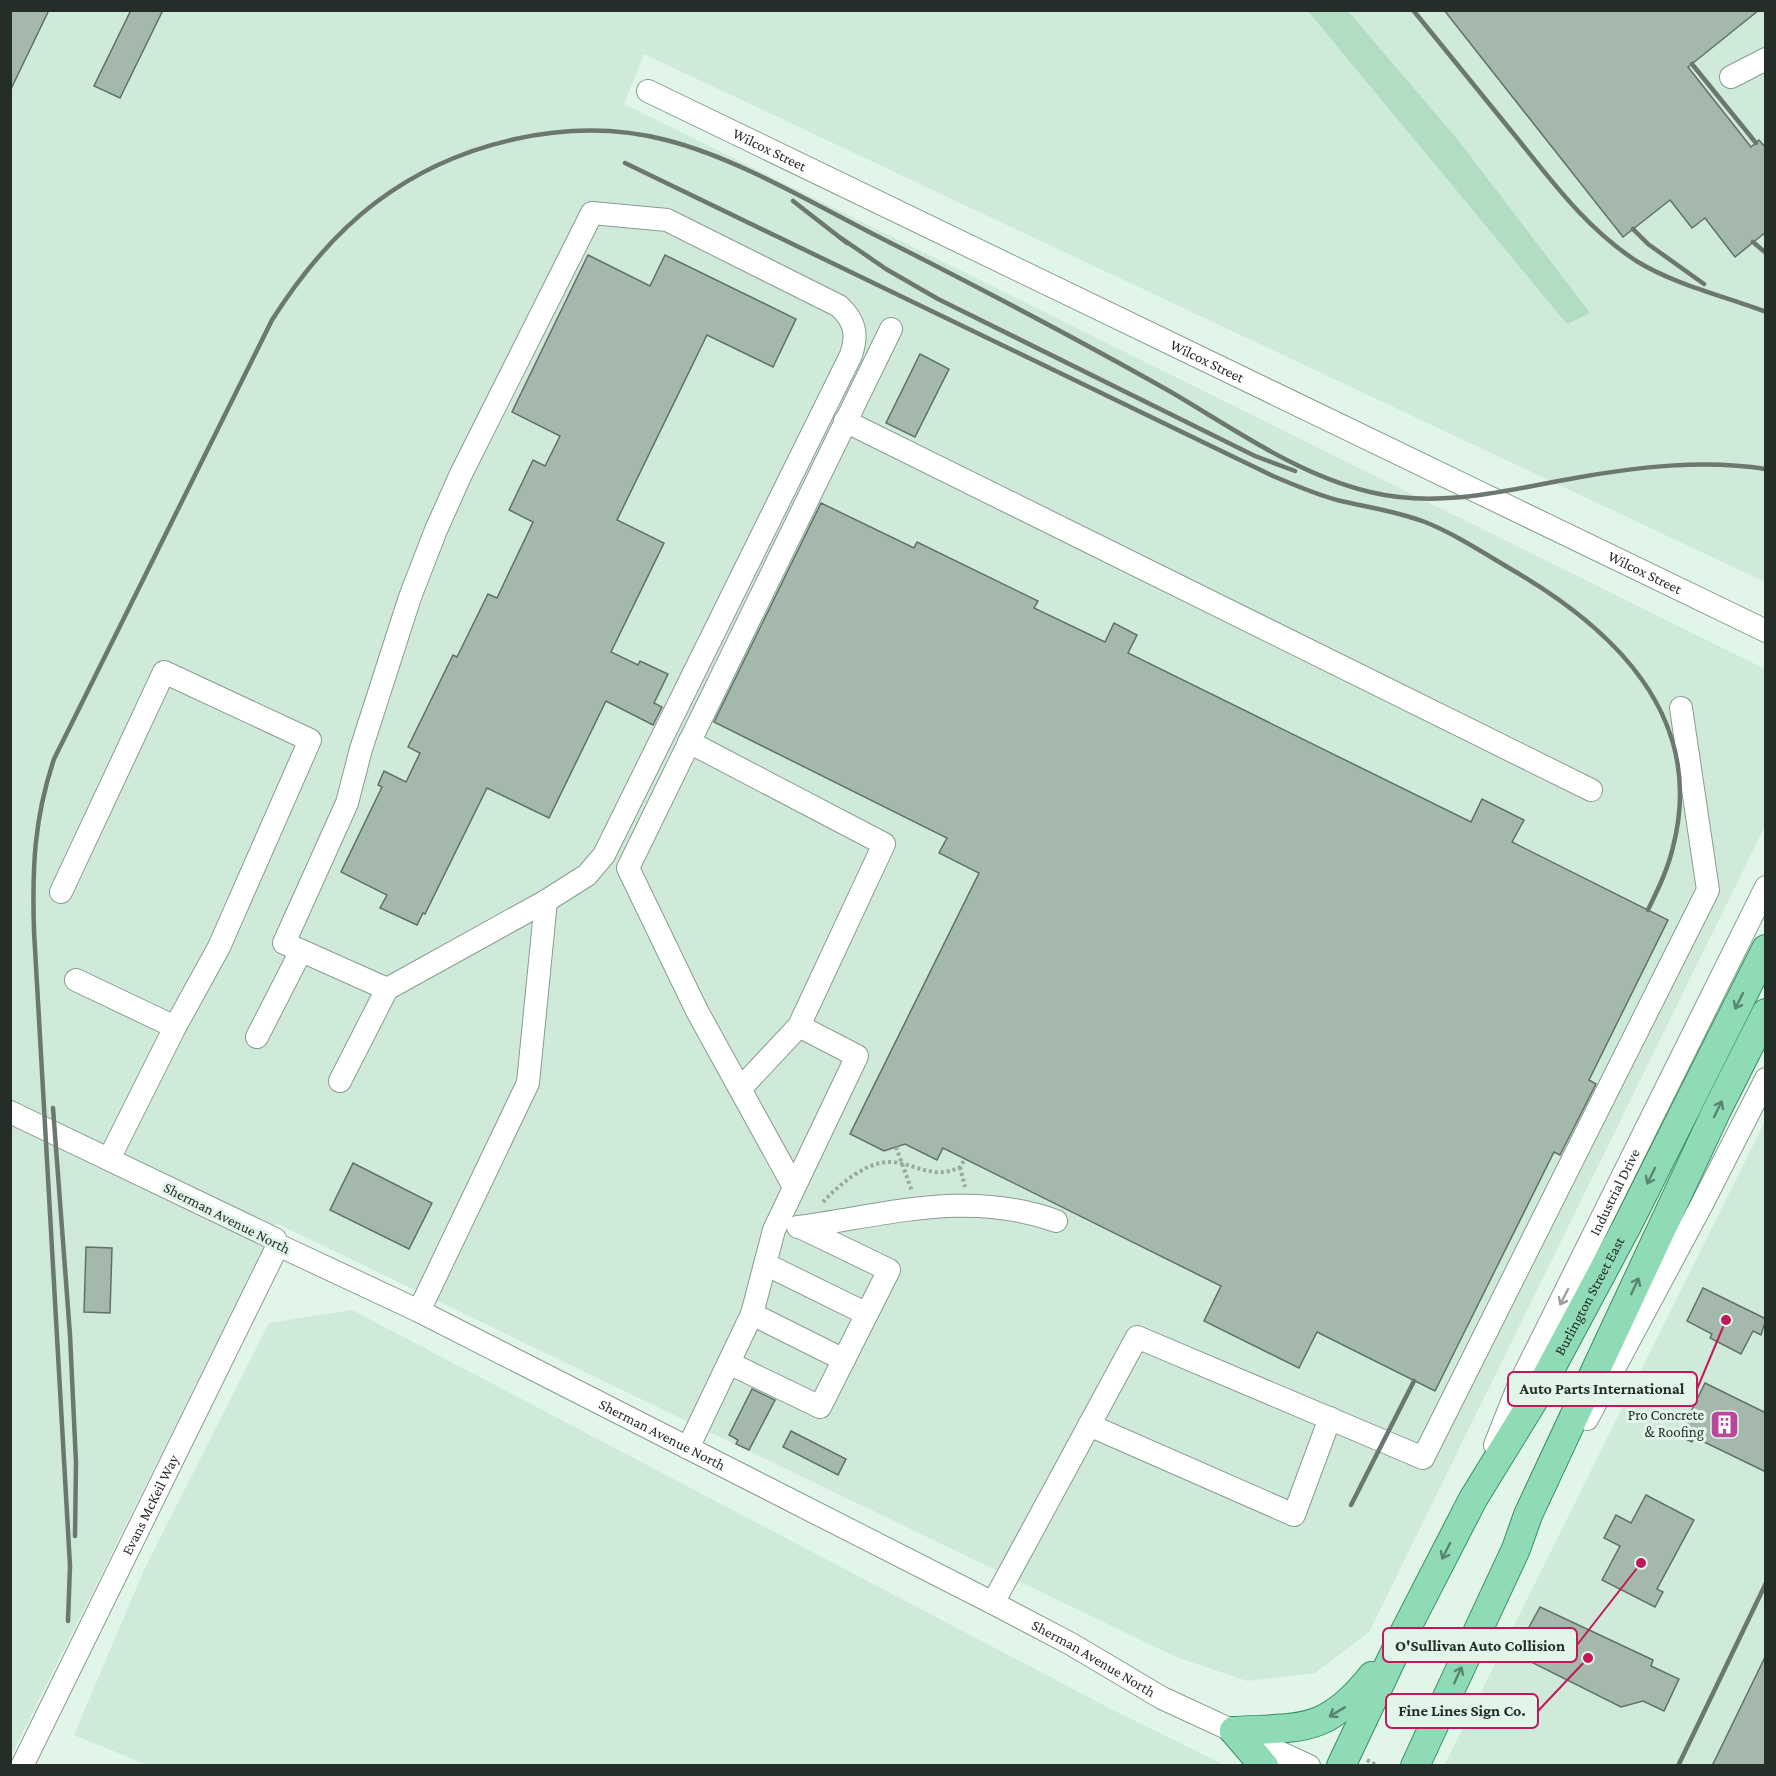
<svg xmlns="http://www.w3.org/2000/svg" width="1776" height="1776" viewBox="0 0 1776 1776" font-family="'Crimson Pro',serif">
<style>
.built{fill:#cfead9}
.green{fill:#b1ddc3}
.building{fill:#a5b8ac;stroke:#607267;stroke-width:1.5}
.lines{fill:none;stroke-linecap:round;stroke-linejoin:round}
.minor-casing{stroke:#899c90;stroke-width:24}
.major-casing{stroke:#388e65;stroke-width:30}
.path{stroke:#99a99f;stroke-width:4;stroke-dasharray:3 3;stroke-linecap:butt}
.minor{stroke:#fff;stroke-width:22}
.major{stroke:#8edbb6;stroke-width:28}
.rail{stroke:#6b776f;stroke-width:4.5}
.oneway{stroke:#5a846f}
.oneway2{stroke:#9da09e}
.labels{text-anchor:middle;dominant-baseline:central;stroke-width:6;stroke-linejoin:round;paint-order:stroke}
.street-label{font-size:15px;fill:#252d28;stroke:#e1f5e8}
.poi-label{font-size:15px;fill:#252d28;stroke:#e1f5e8;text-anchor:end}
.leader{fill:none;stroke:#c2185b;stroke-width:2}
.callout-dot{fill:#c2185b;stroke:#e1f5e8;stroke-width:2}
.callout{fill:#e1f5e8;stroke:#c2185b;stroke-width:2}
.callout-label{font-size:16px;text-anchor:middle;font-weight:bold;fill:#252d28}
</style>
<rect width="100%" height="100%" fill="#e1f5e8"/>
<g class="built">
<polygon points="10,11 1765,11 1765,582 644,54 624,104 1765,669 1765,826 1369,1632 1315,1673 1247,1681 1176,1657 276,1223 11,1756"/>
<polygon points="1765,1121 1765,1765 1444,1766 1489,1676"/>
<polygon points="352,1310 1109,1708 1224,1765 150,1766 74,1735 144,1570 269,1323"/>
</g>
<polygon class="green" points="1308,11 1348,11 1458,140 1590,313 1567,324"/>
<g class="building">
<polygon points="10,10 49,10 10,91"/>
<polygon points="131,10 163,10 120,98 94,86"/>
<polygon points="1444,10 1759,10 1688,67 1751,147 1759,140 1766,148 1766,232 1735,257 1705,218 1692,228 1670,200 1623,237"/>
<polygon points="588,255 650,286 665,255 796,319 773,367 707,335 617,520 664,543 611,652 638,665 640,661 668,674 654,703 662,707 653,725 606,701 549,818 487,788 425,914 423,913 417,925 380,908 387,895 341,872 382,787 378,785 384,771 406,782 420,753 408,747 453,655 457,657 488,594 497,598 533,522 509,510 533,460 545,466 560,436 512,412"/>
<polygon points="920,354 949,369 915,437 886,423"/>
<polygon points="821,503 914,548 917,542 1038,601 1034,608 1105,642 1114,623 1137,635 1128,653 1471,822 1482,799 1524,820 1512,842 1668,920 1589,1080 1596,1084 1560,1155 1554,1152 1435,1391 1317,1332 1299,1368 1204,1321 1221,1286 943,1148 937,1160 905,1144 884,1151 850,1134 979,873 939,853 947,838 714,722"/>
<polygon points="353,1163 432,1203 409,1249 330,1210"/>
<polygon points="86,1247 112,1248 110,1313 84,1312"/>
<polygon points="1703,1288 1766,1319 1761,1335 1753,1331 1741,1354 1710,1338 1712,1334 1687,1321"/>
<polygon points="1705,1383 1766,1413 1766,1472 1694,1437 1692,1442 1679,1436"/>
<polygon points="752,1389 775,1400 749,1450 736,1444 738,1440 729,1435"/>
<polygon points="791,1431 846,1459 838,1475 783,1447"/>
<polygon points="1646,1495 1694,1520 1657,1589 1663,1592 1655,1607 1602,1580 1620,1546 1604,1538 1616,1515 1631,1523"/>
<polygon points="1540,1607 1653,1660 1651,1666 1679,1679 1664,1711 1643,1701 1621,1707 1527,1660 1529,1655 1517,1649"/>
<polygon points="1766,1655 1766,1766 1712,1766"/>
</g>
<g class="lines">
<defs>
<g id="minor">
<polyline points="1731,77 1766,59"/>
<path id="s1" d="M648,91L1766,631"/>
<polyline points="845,421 1591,790"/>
<polyline points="61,892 164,672 310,740 219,947 175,1027 109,1159"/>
<polyline points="76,980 175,1027"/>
<polyline points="257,1037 301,951"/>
<path d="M340,1081L387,989L546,901L587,875L604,855L851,355C858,334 855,321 839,306L667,220L592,213L461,474L436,530L410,597L361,749L347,803L284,943L387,989"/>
<polyline points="741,1088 799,1026"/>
<path id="s2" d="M10,1112L275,1239L278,1245L419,1311L993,1603L1071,1644L1162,1698L1309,1766"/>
<polyline points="794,1187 697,1011 628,868 891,329"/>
<path d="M798,1227C888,1215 967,1189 1056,1221"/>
<polyline points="765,1264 867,1314"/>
<polyline points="419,1311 528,1083 546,901"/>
<polyline points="752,1314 844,1360"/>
<polyline points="729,1363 820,1407 889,1270 800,1227"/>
<polyline points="1587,1419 1701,1206 1766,1079"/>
<polyline points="1089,1425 1294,1515 1330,1418"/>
<path id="s3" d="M1495,1445L1518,1387L1766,887"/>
<polyline points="688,1448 752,1314 774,1230 857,1056 799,1026 884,844 689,742"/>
<polyline points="993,1603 1137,1337 1423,1458 1708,890 1681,708"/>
<path id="s4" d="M22,1766L278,1245"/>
</g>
<g id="major">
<path d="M1234,1731C1301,1727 1326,1734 1372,1676"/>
<polyline points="1234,1731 1264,1766"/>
<path id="s5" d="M1341,1766L1402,1637L1473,1499L1535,1398L1628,1224L1766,949"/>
<polyline points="1415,1766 1516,1549 1528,1515 1716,1112 1766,1013"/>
</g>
</defs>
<use href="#minor" class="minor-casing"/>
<use href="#major" class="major-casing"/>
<g class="path">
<polyline points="896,1147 912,1191"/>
<polyline points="960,1167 965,1187"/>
<path d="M823,1202C839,1185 867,1160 893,1162C918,1165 935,1180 960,1167L965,1159"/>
<polyline points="1367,1760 1378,1766"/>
</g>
<use href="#minor" class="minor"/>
<use href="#major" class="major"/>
<g class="rail">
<path d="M1413,10C1448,53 1483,96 1517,138C1553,183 1589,231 1638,262C1676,285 1724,296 1766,312"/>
<polyline points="1692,64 1756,143"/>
<path d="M625,163L1273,476C1294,485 1315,494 1337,500C1366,507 1397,511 1425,522C1455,534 1482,552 1509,568C1612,627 1707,715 1673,847C1668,869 1658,889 1648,910"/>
<polyline points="793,201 847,243"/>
<polyline points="1633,229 1648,244 1704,284"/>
<polyline points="841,238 886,269 938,299 1255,456 1295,471"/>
<polyline points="1753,242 1766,253"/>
<polyline points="53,1108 70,1335 76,1463 75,1536"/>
<polyline points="1351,1505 1414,1381"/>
<path d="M68,1621L70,1566L34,931C32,868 34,819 54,759L272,320C300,276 333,235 375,203C455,142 569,115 666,140C737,158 812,203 877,236C976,286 1074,337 1171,392C1234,429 1298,475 1370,492C1440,509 1507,490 1575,478C1636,467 1704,459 1766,469"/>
<polyline points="1678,1766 1766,1583"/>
</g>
</g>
<defs><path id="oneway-shaft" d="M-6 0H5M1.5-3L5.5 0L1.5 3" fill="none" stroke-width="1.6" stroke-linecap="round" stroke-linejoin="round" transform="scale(1.5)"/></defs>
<g class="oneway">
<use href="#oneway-shaft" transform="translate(1739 1001) rotate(117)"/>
<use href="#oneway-shaft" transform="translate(1718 1109) rotate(-64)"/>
<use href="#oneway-shaft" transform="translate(1651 1176) rotate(116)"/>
<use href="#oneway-shaft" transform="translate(1635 1286) rotate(-65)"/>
<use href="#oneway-shaft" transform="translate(1446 1551) rotate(117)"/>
<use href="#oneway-shaft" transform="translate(1458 1675) rotate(-65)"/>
<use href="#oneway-shaft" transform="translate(1337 1712) rotate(149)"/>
</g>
<use class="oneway2" href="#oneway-shaft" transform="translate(1564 1297) rotate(117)"/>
<defs>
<symbol id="building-square" viewBox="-11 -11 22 22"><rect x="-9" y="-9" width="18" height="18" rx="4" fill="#bb469e" stroke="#e1f5e8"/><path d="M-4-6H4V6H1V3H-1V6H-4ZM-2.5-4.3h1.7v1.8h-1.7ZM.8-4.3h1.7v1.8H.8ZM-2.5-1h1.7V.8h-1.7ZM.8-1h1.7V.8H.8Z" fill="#fff"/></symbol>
</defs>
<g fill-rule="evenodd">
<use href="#building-square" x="1708" y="1408" width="33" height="33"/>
</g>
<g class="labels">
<g class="street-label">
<text stroke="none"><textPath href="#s1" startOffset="135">Wilcox Street</textPath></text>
<text stroke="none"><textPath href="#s1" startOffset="621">Wilcox Street</textPath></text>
<text stroke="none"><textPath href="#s1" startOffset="1107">Wilcox Street</textPath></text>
<text stroke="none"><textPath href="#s3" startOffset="280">Industrial Drive</textPath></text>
<text transform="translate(227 1218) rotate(27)">Sherman Avenue North</text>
<text stroke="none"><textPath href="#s5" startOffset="532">Burlington Street East</textPath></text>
<text stroke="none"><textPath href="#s2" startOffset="729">Sherman Avenue North</textPath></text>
<text stroke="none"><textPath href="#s4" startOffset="291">Evans McKeil Way</textPath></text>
<text stroke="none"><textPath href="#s2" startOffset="1215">Sherman Avenue North</textPath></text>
</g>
<g class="poi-label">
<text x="1704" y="1415">Pro Concrete<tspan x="1704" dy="17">&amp; Roofing</tspan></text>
</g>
</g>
<path class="leader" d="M1726 1320L1697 1389M1641 1563L1577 1645M1588 1658L1538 1711"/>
<g class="callout-dot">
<circle cx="1726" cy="1320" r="6"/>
<circle cx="1641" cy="1563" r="6"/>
<circle cx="1588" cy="1658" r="6"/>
</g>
<g class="callout">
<rect x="1508" y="1372" width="189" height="34" rx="6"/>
<rect x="1383" y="1628" width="194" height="34" rx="6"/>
<rect x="1386" y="1694" width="152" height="34" rx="6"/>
</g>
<g class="callout-label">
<text x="1602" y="1394">Auto Parts International</text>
<text x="1480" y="1651">O'Sullivan Auto Collision</text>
<text x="1462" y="1716">Fine Lines Sign Co.</text>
</g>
<rect width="1776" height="1776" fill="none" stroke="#252d28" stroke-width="24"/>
</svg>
